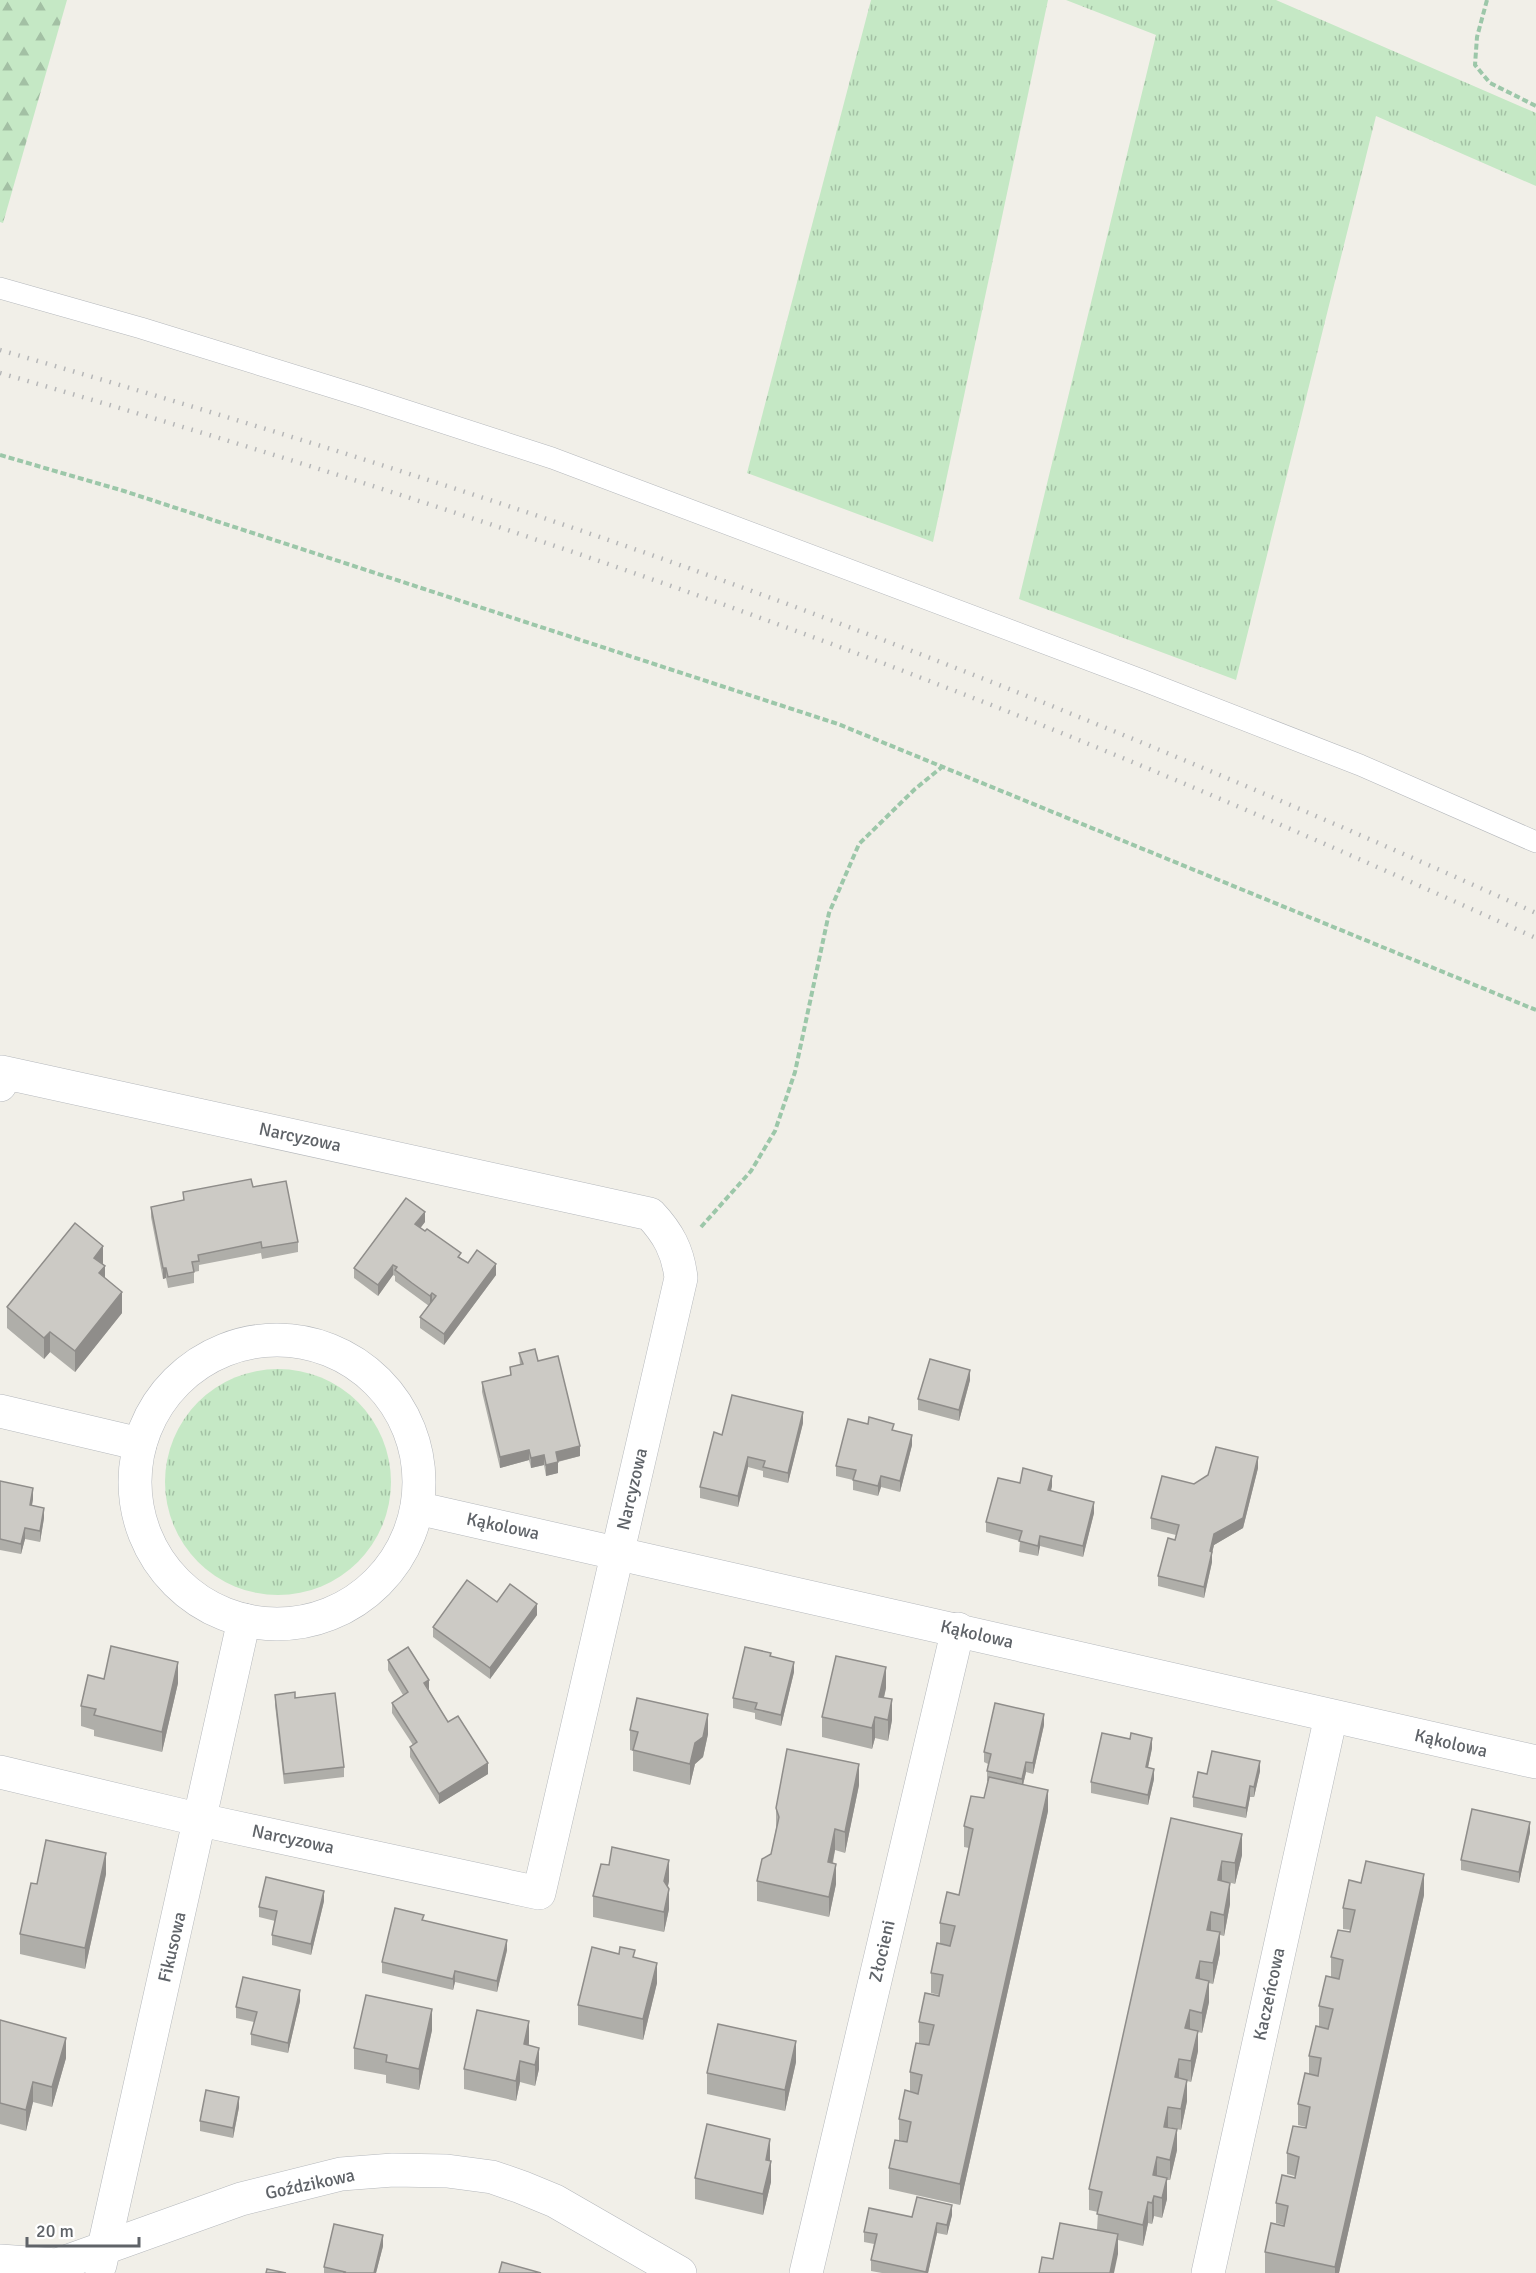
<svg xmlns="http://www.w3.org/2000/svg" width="1536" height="2273" viewBox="0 0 1536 2273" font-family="Signika,sans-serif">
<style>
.grass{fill:url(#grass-tufts)}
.forest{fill:url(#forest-firs)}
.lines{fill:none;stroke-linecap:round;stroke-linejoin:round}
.service-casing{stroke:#b5b8bc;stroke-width:22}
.minor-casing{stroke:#b5b8bc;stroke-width:34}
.path{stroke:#9cc7a9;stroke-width:4;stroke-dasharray:6 3;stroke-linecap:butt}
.service{stroke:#fff;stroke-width:21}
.minor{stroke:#fff;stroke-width:33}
.rail{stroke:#b6b7b8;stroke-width:4.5;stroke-dasharray:1.5 8;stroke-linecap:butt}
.wall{fill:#afaea9}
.shaded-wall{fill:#8f8d8a}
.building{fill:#cccac5;stroke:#8f8d8a;stroke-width:1.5}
.labels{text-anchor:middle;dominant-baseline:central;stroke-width:6;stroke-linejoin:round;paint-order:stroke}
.street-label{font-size:18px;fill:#5f6368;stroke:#fff}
</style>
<defs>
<pattern id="grass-tufts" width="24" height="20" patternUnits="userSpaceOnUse" patternTransform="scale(1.5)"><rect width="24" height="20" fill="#c5e8c5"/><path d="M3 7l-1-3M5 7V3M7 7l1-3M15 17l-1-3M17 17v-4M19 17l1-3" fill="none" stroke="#a3c0a4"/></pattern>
<pattern id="forest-firs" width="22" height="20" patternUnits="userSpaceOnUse" patternTransform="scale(1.5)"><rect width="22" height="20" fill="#c5e8c5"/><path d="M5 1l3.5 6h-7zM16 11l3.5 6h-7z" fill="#a3c0a4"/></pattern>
</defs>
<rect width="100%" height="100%" fill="#f1efe8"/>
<g class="grass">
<polygon points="871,0 1048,0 933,542 747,473"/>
<polygon points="1066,0 1276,0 1536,113 1536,186 1376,116 1236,680 1019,599 1156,35"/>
<circle cx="278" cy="1482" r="113"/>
</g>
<polygon class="forest" points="0,0 67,0 3,223 0,222"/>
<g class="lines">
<defs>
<polyline id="service" points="0,288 141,328 364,397 552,458 1142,680 1360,765 1536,842"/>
<g id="minor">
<path d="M0,1085L2,1072L650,1214C668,1233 678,1251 681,1278L539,1893L201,1820L0,1772"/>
<circle cx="277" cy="1482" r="142"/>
<polyline points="0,1411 140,1444"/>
<polyline points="417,1508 1536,1762"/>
<polyline points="0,2261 57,2265 241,2199 341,2174 393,2170 447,2171 492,2177 521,2187 555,2201 680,2273"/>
<polyline points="100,2265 244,1620"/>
<polyline points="806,2273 958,1629"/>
<polyline points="1208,2273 1331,1716"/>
</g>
</defs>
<use href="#service" class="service-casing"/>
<use href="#minor" class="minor-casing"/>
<g class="path">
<polyline points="1487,0 1477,37 1475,65 1490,83 1536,106"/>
<polyline points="0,455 124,491 838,724 1536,1010"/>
<polyline points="701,1227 751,1171 775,1131 795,1072 829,913 859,844 915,789 942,767"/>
</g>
<use href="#service" class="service"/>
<use href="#minor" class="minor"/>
<g class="rail">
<path d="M0,350C256,424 510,502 760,594C1023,690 1281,798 1536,913"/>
<path d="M0,373C319,465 635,567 945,687C1145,764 1341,850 1536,938"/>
</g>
</g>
<g class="wall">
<polygon points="253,1187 298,1242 298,1252 262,1259 261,1253 199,1265 199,1271 194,1272 194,1283 168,1288 166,1278 163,1279 151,1217 151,1207 183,1200 183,1192"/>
<polygon points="425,1222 420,1228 461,1258 468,1263 496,1275 444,1345 420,1328 420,1317 429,1306 395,1281 395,1276 393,1275 378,1296 354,1278 354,1268"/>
<polygon points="103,1265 105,1278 122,1313 75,1372 50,1352 44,1359 7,1328 7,1307"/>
<polygon points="519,1353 538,1361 580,1456 558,1462 558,1473 546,1476 544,1465 531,1468 529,1460 500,1468 482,1392 482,1382 510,1375 510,1367 520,1365"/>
<polygon points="970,1380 959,1421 918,1410 918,1399"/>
<polygon points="803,1423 788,1483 763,1477 763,1471 748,1467 738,1507 700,1498 700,1487 722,1435"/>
<polygon points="894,1430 912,1445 900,1492 881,1487 878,1496 853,1490 853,1480 836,1476 836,1466"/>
<polygon points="1258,1468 1243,1528 1214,1545 1212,1552 1212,1562 1204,1598 1158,1586 1158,1576 1175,1540 1176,1535 1151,1529 1151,1518 1194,1484"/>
<polygon points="0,1481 33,1499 32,1505 44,1518 40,1542 25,1539 21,1554 0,1550"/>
<polygon points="1020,1483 1052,1486 1051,1491 1094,1513 1083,1557 1040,1546 1038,1556 1019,1552 1020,1541 986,1532 986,1522"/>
<polygon points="497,1602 537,1615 490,1679 433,1637 433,1627"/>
<polygon points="771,1656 794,1672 781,1726 755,1719 755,1713 733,1708 733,1698"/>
<polygon points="388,1660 429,1690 448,1722 488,1774 439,1804 410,1757 410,1747 413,1745 392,1713 392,1703 403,1695 388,1670"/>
<polygon points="104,1679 178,1683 162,1752 94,1736 94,1730 81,1726 81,1706"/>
<polygon points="886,1688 884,1698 892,1720 888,1741 875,1738 872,1749 822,1737 822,1717"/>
<polygon points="275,1695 344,1767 344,1777 284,1784 275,1705"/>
<polygon points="1044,1725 1033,1774 1026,1772 1023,1785 1048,1811 960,2205 889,2189 889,2168 907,2142 899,2140 899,2119 910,2092 910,2072 919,2043 919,2022 939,1995 931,1993 931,1973 940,1943 940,1923 959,1895 969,1848 964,1847 964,1826 984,1798 988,1781 987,1781 987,1771 988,1764 984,1762 984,1752"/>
<polygon points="630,1730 708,1734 703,1757 695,1764 690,1785 633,1771 633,1751 630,1750"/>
<polygon points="1152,1748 1148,1767 1154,1779 1148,1805 1091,1793 1091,1782"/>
<polygon points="1260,1771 1254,1797 1250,1797 1246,1818 1193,1807 1193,1797 1207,1774"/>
<polygon points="859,1785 845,1853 835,1850 833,1863 836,1884 829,1917 757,1901 757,1881 771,1854 776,1829 776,1808"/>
<polygon points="1171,1818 1242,1855 1235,1884 1228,1882 1230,1904 1224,1936 1220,1935 1220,1953 1213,1984 1209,1983 1209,2002 1202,2033 1198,2032 1198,2051 1191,2082 1187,2081 1187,2101 1181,2130 1168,2127 1177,2150 1170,2180 1167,2180 1167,2199 1162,2218 1154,2216 1152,2224 1148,2223 1143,2246 1118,2240 1118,2254 1053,2259 1097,2230 1098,2212 1089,2210 1089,2189"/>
<polygon points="1530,1832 1519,1883 1461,1870 1461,1860"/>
<polygon points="106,1874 85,1969 20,1954 20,1934 37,1884"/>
<polygon points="669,1881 668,1886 669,1909 664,1932 593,1917 593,1896"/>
<polygon points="1361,1883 1424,1895 1339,2273 1265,2273 1265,2252 1284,2225 1276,2223 1276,2203 1295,2176 1287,2174 1287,2153 1306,2127 1298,2125 1298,2104 1309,2074 1309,2056 1319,2026 1319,2006 1331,1977 1331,1957 1350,1932 1351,1930 1343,1929 1343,1908"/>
<polygon points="324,1901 311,1955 272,1945 272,1935 275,1921 259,1917 259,1907"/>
<polygon points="507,1950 497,1992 455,1982 453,1990 382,1973 382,1962"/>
<polygon points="635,1958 657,1983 643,2040 578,2025 578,2005"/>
<polygon points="300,2001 288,2053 251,2045 251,2034 254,2022 236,2018 236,2007"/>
<polygon points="0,2020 66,2058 52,2107 33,2102 26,2131 0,2124"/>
<polygon points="432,2030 419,2090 386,2083 386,2075 354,2069 354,2048"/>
<polygon points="529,2042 529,2046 539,2069 535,2086 520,2082 516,2101 464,2089 464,2069"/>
<polygon points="796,2062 785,2111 707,2094 707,2073"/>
<polygon points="239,2107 233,2138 200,2131 200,2121"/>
<polygon points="770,2161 771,2182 763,2215 695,2199 695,2178"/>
<polygon points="952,2215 947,2235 937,2233 928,2273 882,2273 871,2271 871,2260 874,2244 864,2242 864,2232 912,2217"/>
<polygon points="383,2246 376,2273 324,2273 324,2267"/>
</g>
<g class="shaded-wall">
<polygon points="425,1212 425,1222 415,1235 415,1224"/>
<polygon points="103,1246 103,1266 94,1258"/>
<polygon points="496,1264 496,1275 444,1345 444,1334"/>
<polygon points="393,1265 393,1275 378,1296 378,1285"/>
<polygon points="105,1266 105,1287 99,1273"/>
<polygon points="163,1268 166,1268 166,1278 163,1279"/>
<polygon points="122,1292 122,1313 75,1372 75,1351"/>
<polygon points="432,1293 432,1303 430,1306 430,1296"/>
<polygon points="50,1332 50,1352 44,1359 44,1338"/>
<polygon points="970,1370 970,1380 959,1421 959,1410"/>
<polygon points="803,1412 803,1423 788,1483 788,1473"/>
<polygon points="912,1435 912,1445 900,1492 900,1481"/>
<polygon points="580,1446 580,1456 556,1462 556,1452"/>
<polygon points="529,1450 529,1460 500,1468 500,1457"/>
<polygon points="544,1455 544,1465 531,1468 531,1458"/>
<polygon points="748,1457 748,1467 738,1507 738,1496"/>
<polygon points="1258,1457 1258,1468 1243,1528 1214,1545 1210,1562 1210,1551 1214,1534"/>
<polygon points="558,1462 558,1473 546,1476 546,1465"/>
<polygon points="881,1476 881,1487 878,1496 878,1486"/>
<polygon points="1052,1476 1052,1486 1048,1501 1048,1490"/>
<polygon points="33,1488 33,1499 30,1515 30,1505"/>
<polygon points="1094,1502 1094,1513 1083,1557 1083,1546"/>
<polygon points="44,1508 44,1518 40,1542 40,1531"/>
<polygon points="25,1528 25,1539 21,1554 21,1544"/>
<polygon points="1040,1536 1040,1546 1038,1556 1038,1546"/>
<polygon points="1212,1552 1212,1562 1204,1598 1204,1587"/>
<polygon points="537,1604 537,1615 490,1679 490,1668"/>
<polygon points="178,1662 178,1683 162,1752 162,1732"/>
<polygon points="794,1662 794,1672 781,1726 781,1715"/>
<polygon points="886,1667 886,1688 879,1717 879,1697"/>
<polygon points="429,1680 429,1690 424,1683"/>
<polygon points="892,1699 892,1720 888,1741 888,1720"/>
<polygon points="708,1714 708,1734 703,1757 695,1764 690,1785 690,1764 695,1743"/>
<polygon points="1044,1714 1044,1725 1033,1774 1033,1763"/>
<polygon points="875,1717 875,1738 872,1749 872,1728"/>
<polygon points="1152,1738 1152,1748 1146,1777 1146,1767"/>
<polygon points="1260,1761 1260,1771 1254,1797 1254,1787"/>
<polygon points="1026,1762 1026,1772 1022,1789 1022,1779"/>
<polygon points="488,1763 488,1774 439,1804 439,1794"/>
<polygon points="859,1764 859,1785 845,1853 845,1832"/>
<polygon points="1154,1769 1154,1779 1148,1805 1148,1795"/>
<polygon points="1250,1786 1250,1797 1246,1818 1246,1808"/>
<polygon points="1048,1790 1048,1811 960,2205 960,2184"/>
<polygon points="1530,1822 1530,1832 1519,1883 1519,1872"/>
<polygon points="835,1829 835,1850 828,1883 828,1862"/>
<polygon points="1242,1834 1242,1855 1235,1884 1235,1863"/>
<polygon points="106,1853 106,1874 85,1969 85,1948"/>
<polygon points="669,1860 669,1881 664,1902 664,1881"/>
<polygon points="1222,1861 1222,1881 1218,1880"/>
<polygon points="836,1864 836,1884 829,1917 829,1897"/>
<polygon points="1424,1874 1424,1895 1339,2273 1335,2273 1335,2267"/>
<polygon points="1230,1883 1230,1904 1224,1936 1224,1915"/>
<polygon points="669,1889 669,1909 664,1932 664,1912"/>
<polygon points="324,1891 324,1901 311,1955 311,1944"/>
<polygon points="1211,1912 1211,1932 1207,1930"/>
<polygon points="1220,1932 1220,1953 1213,1984 1213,1963"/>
<polygon points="507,1940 507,1950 497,1992 497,1981"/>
<polygon points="1200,1961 1200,1982 1196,1978"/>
<polygon points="657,1963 657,1983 643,2040 643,2019"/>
<polygon points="455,1971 455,1982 453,1990 453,1979"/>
<polygon points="1209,1981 1209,2002 1202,2033 1202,2013"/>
<polygon points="300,1990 300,2001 288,2053 288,2043"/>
<polygon points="432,2009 432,2030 419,2090 419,2069"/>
<polygon points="1190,2010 1190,2030 1185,2028"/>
<polygon points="529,2021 529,2042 525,2062 524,2044"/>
<polygon points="1198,2031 1198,2051 1191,2082 1191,2061"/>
<polygon points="66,2038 66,2058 52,2107 52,2087"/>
<polygon points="796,2041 796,2062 785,2111 785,2090"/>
<polygon points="539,2048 539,2069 535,2086 535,2065"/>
<polygon points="1179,2059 1179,2079 1175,2077"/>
<polygon points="520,2061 520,2082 516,2101 516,2081"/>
<polygon points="1187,2080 1187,2101 1181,2130 1181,2109"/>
<polygon points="33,2082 33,2102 26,2131 26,2110"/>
<polygon points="239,2097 239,2107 233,2138 233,2128"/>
<polygon points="1168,2107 1168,2127 1164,2127"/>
<polygon points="1177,2129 1177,2150 1170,2180 1170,2160"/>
<polygon points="770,2139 770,2160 766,2180 766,2160"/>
<polygon points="1157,2157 1157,2178 1153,2175"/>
<polygon points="771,2161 771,2182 763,2215 763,2194"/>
<polygon points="1167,2178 1167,2199 1162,2218 1162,2198"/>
<polygon points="1154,2196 1154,2216 1152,2224 1152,2203"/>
<polygon points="1148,2202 1148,2223 1143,2246 1143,2225"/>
<polygon points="952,2205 952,2215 947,2235 947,2225"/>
<polygon points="937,2223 937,2233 928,2273 926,2273"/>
<polygon points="1118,2234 1118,2254 1114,2273 1110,2273"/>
<polygon points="383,2235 383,2246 376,2273 374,2273"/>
</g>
<g class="building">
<polygon points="251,1179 253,1187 286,1181 298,1242 262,1248 261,1242 198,1255 199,1261 192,1262 194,1272 168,1277 166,1268 163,1268 151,1207 184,1200 183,1192"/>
<polygon points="406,1198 425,1212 415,1224 425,1231 427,1229 461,1253 458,1257 468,1263 477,1250 496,1264 444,1334 420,1317 436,1296 432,1293 430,1296 412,1283 395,1270 397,1267 393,1265 378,1285 354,1268"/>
<polygon points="75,1223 103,1246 94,1258 105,1266 99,1273 122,1292 75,1351 50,1332 44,1338 7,1307"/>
<polygon points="535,1349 538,1361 558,1356 580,1446 556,1452 558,1462 546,1465 544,1455 531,1458 529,1450 500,1457 482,1382 511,1375 510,1367 523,1364 519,1353"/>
<polygon points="930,1359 970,1370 959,1410 918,1399"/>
<polygon points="732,1395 803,1412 788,1473 763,1467 765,1461 748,1457 738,1496 700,1487 714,1432 722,1435"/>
<polygon points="869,1417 894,1424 892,1430 912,1435 900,1481 881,1476 878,1486 853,1480 856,1470 836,1466 848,1419 868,1424"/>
<polygon points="1216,1447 1258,1457 1243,1518 1214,1534 1210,1551 1212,1552 1204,1587 1158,1576 1168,1538 1175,1540 1179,1525 1151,1518 1162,1476 1194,1484 1208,1475"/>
<polygon points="1023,1468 1052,1476 1048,1490 1094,1502 1083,1546 1040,1536 1038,1546 1019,1541 1022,1531 986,1522 998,1478 1020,1483"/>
<polygon points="0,1481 33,1488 30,1505 44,1508 40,1531 25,1528 21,1544 0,1539"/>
<polygon points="467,1580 497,1602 510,1584 537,1604 490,1668 433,1627"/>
<polygon points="111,1646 178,1662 162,1732 94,1715 96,1709 81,1706 88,1675 104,1679"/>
<polygon points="408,1647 429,1680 424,1683 448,1722 458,1716 488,1763 439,1794 410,1747 417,1742 392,1703 408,1692 388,1660"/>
<polygon points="745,1647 771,1653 770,1656 794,1662 781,1715 755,1709 757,1703 733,1698"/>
<polygon points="836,1656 886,1667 879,1697 892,1699 888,1720 875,1717 872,1728 822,1717"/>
<polygon points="295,1692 295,1698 335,1693 344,1767 284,1774 275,1695"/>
<polygon points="637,1698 708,1714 703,1737 695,1743 690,1764 633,1750 638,1732 630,1730"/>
<polygon points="995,1703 1044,1714 1033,1763 1026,1762 1022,1779 987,1771 991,1754 984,1752"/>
<polygon points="1102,1733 1130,1739 1131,1733 1152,1738 1146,1767 1154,1769 1148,1795 1091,1782"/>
<polygon points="787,1749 859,1764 845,1832 835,1829 828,1862 836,1864 829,1897 757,1881 762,1859 771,1854 779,1817 776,1808"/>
<polygon points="1212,1751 1260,1761 1254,1787 1250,1786 1246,1808 1193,1797 1198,1772 1207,1774"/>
<polygon points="989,1777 1048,1790 960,2184 889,2168 895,2140 907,2142 911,2122 899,2119 905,2090 918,2094 922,2075 910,2072 916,2043 929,2045 934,2025 919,2022 925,1993 939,1996 943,1975 931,1973 937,1943 950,1946 955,1926 940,1923 947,1892 959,1895 973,1829 964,1826 971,1796 984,1798"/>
<polygon points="1472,1809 1530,1822 1519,1872 1461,1860"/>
<polygon points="1171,1818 1242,1834 1235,1863 1222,1861 1218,1880 1230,1883 1224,1915 1211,1912 1207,1930 1220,1932 1213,1963 1200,1961 1196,1978 1209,1981 1202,2013 1190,2010 1185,2028 1198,2031 1191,2061 1179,2059 1175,2077 1187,2080 1181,2109 1168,2107 1164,2127 1177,2129 1170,2160 1157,2157 1153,2175 1167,2178 1162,2198 1154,2196 1152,2203 1148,2202 1143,2225 1097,2214 1102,2192 1089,2189"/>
<polygon points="46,1840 106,1853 85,1948 20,1934 31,1883 37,1884"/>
<polygon points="612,1847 669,1860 664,1881 669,1889 664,1912 593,1896 601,1864 609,1865"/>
<polygon points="1366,1861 1424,1874 1335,2267 1265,2252 1271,2223 1284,2226 1288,2206 1276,2203 1282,2175 1295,2178 1299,2157 1287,2153 1293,2126 1306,2128 1310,2107 1298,2104 1305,2073 1318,2076 1321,2058 1309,2056 1316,2026 1328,2029 1333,2009 1319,2006 1326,1976 1339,1979 1343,1960 1331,1957 1338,1930 1350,1932 1355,1910 1343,1908 1349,1880 1361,1883"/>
<polygon points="266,1877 324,1891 311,1944 272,1935 277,1911 259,1907"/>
<polygon points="395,1908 424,1915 422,1920 507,1940 497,1981 455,1971 453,1979 382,1962"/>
<polygon points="592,1947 619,1954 620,1947 635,1950 633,1957 657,1963 643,2019 578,2005"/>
<polygon points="243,1977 300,1990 288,2043 251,2034 257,2012 236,2007"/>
<polygon points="366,1995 432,2009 419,2069 386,2062 387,2055 354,2048"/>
<polygon points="477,2010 529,2021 524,2044 539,2048 535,2065 520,2061 516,2081 464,2069"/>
<polygon points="0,2020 66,2038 52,2087 33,2082 26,2110 0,2103"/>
<polygon points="718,2024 796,2041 785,2090 707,2073"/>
<polygon points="206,2090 239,2097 233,2128 200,2121"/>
<polygon points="707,2124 770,2139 766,2160 771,2161 763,2194 695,2178"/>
<polygon points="917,2197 952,2205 947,2225 937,2223 926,2272 871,2260 877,2234 864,2232 869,2208 912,2217"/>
<polygon points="1060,2223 1118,2234 1110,2273 1039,2273 1042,2257 1053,2259"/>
<polygon points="334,2224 383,2235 374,2273 344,2273 345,2272 324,2267"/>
<polygon points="502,2262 541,2273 499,2273"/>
<polygon points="267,2269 286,2273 266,2273"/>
</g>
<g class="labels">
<g class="street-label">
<text transform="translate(300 1137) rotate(12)">Narcyzowa</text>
<text transform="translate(632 1489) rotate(-77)">Narcyzowa</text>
<text transform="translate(503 1526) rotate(12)">Kąkolowa</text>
<text transform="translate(977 1634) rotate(13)">Kąkolowa</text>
<text transform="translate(1451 1743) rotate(13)">Kąkolowa</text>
<text transform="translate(293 1839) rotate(12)">Narcyzowa</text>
<text transform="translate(172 1947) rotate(-77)">Fikusowa</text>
<text transform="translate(882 1951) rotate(-77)">Złocieni</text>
<text transform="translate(1269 1994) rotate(-78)">Kaczeńcowa</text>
<text transform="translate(310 2184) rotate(-12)">Goździkowa</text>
</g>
</g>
<path d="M27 2237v9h112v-9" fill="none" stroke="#5f6368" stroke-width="3"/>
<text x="36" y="2237" font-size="18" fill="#5f6368" stroke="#ffffff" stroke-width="4.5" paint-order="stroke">20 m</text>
</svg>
